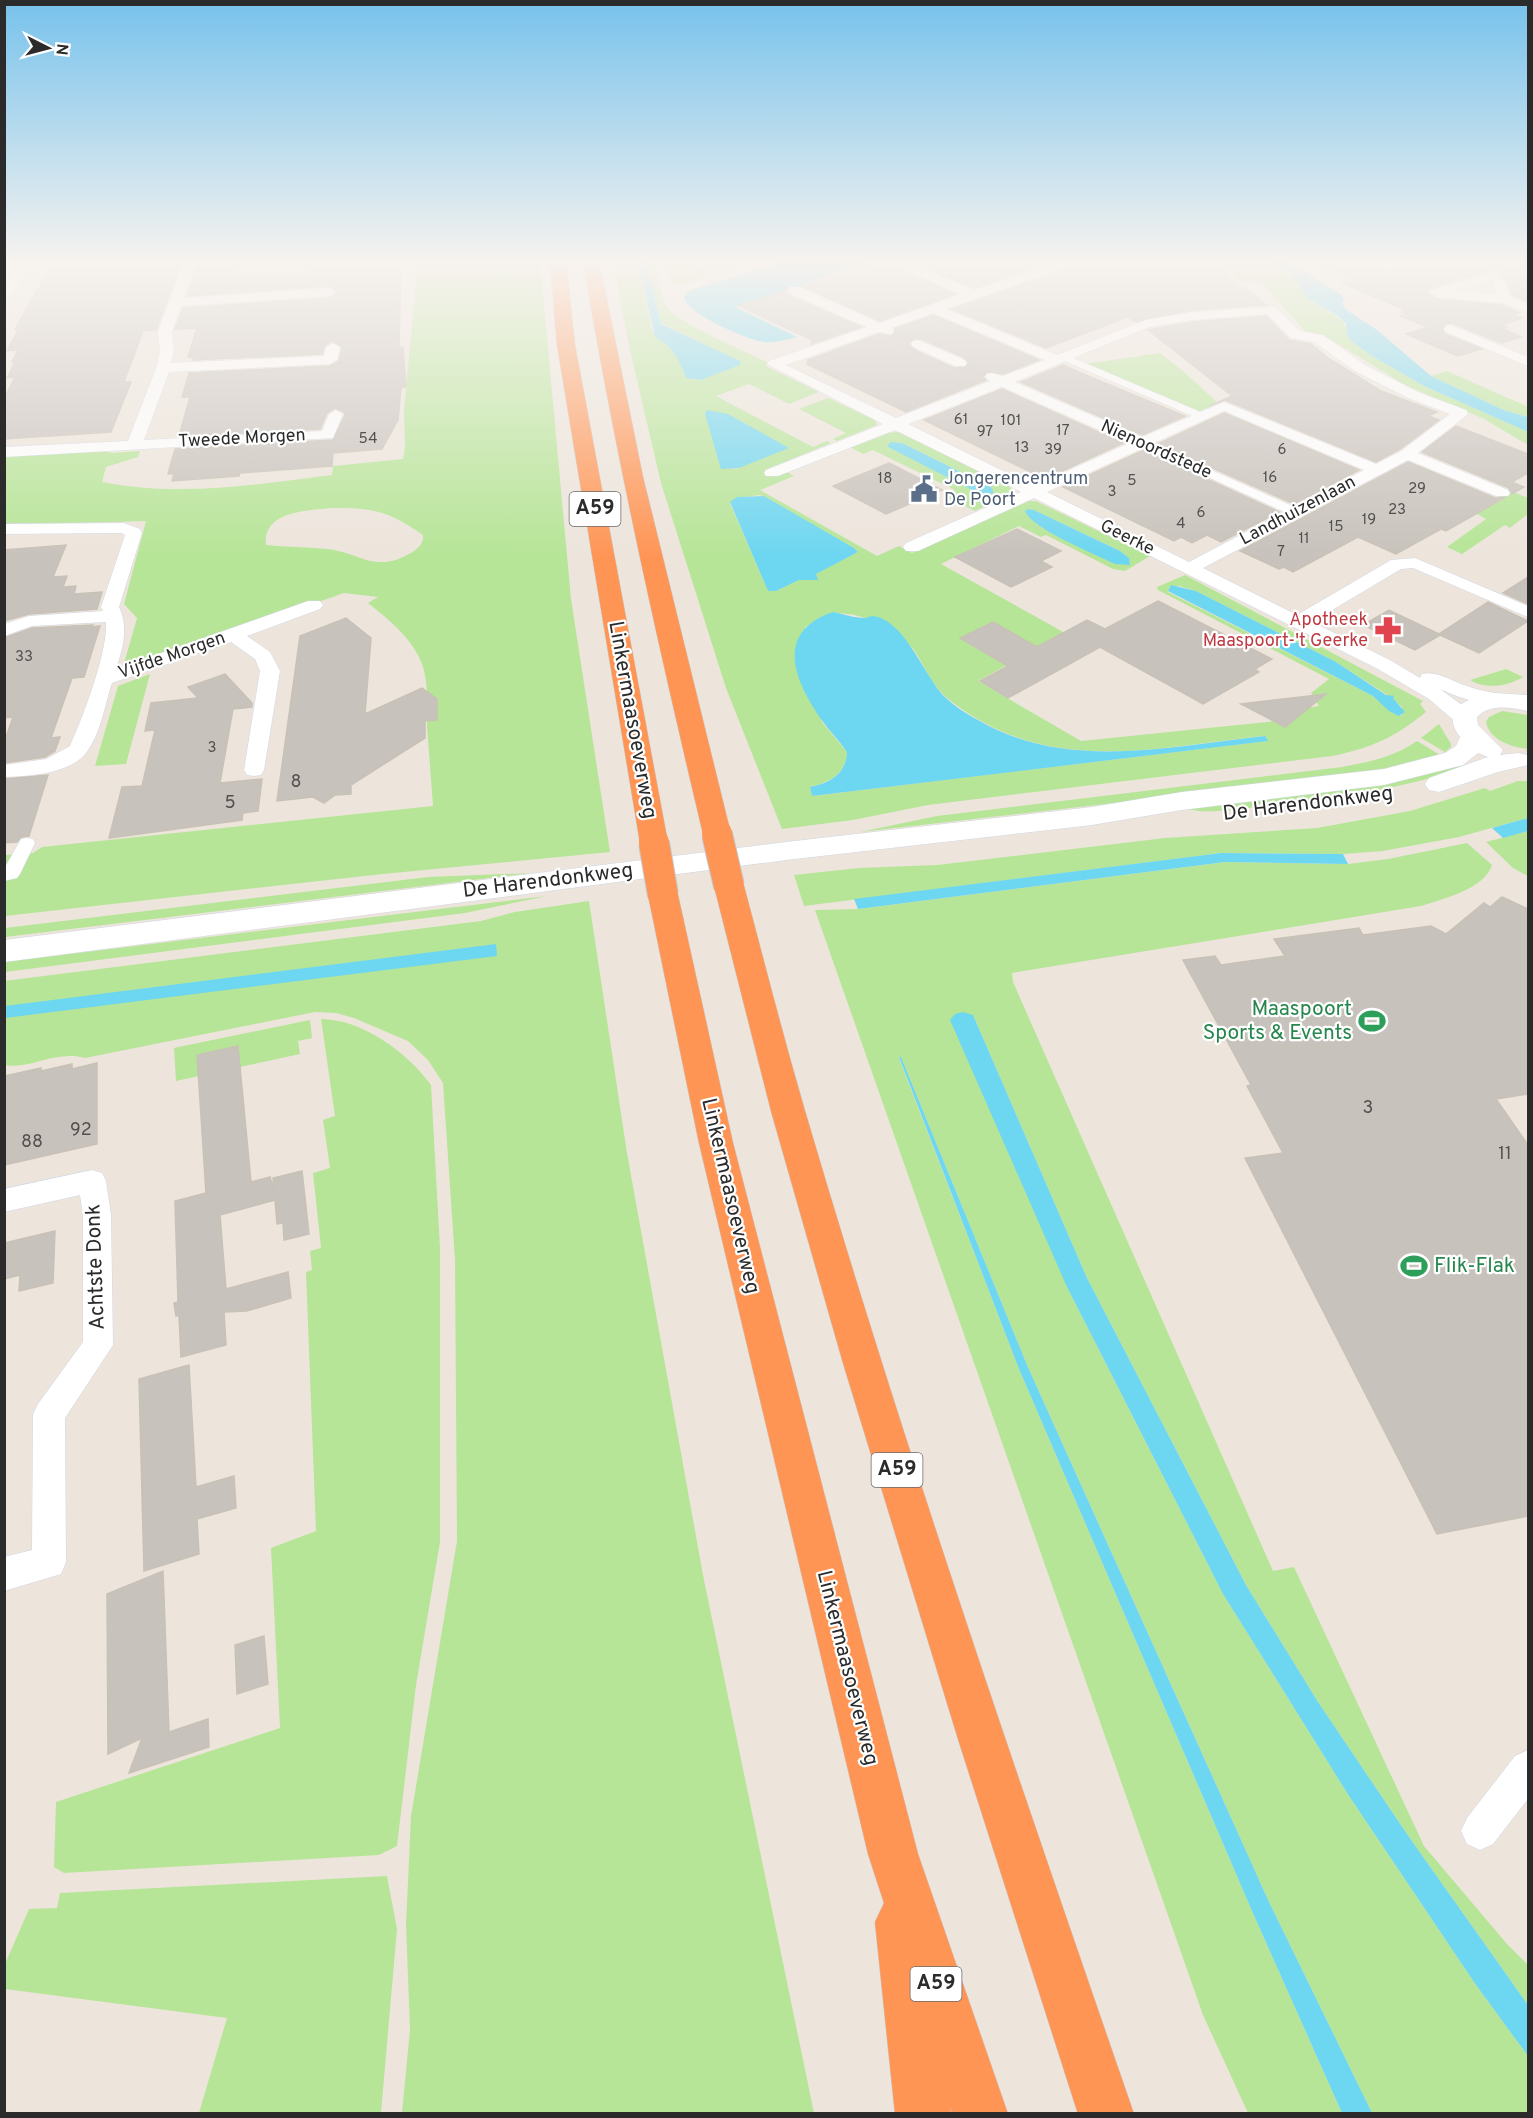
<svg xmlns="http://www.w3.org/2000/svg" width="1533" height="2118" viewBox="0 0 1533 2118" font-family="Overpass,sans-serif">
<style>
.green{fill:#b6e597;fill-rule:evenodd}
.pitch{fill:#cbec93}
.water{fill:#6dd6f1}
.building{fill:#c8c2bc;stroke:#c8c1b6;stroke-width:1.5;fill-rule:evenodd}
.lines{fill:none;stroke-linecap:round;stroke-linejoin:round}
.minor-tunnel{stroke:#c6c0b9;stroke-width:14;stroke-dasharray:14 7;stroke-linecap:butt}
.pedestrian-casing{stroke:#d1d6e4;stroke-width:1}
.minor-casing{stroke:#d1d6e4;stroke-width:1}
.secondary-casing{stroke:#d1d6e4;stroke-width:1}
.motorway-casing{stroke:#c8c8c8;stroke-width:1}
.pedestrian{fill:#fff;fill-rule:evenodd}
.minor{fill:#fff;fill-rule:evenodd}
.secondary{fill:#fff;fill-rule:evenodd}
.motorway{fill:#ff9555;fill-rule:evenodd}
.motorway-bridge-casing{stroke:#c8c8c8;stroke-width:32;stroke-linecap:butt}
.motorway-bridge{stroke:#ff9555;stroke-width:30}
.labels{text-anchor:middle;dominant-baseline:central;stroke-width:4.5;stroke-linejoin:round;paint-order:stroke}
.far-number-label{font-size:15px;fill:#52514f}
.far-street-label{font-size:18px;fill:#2b2b2b;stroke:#fff}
.far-service-label{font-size:18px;fill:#4e5e75;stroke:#fff;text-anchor:start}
.far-health-label{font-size:18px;fill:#be3a42;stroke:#fff;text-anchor:end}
.number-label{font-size:18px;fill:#52514f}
.shield{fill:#fff;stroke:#6b6b6b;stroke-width:1.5}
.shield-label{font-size:20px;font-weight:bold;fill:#2b2b2b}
.street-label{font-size:21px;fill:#2b2b2b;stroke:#fff}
.leisure-label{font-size:21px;fill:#27864d;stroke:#fff;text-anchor:end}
</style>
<rect width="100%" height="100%" fill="#ede5dc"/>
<g class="green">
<path d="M418,261H540L571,599L610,852L383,874L5,916L4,855L33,853L42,847L433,806C431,779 429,753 427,726C426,703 430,679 419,657C408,635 388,619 368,603L378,597L344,593L122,671L137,618L124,604L146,521L5,525V455L102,450L111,453L140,451L138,457L106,467L102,482C179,497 255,485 332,475L333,466L403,459L405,447L404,410ZM330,508C374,508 387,510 423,535C424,543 418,549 411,553C374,574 362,553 327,549C307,547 286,547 266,545C263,511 306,511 330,508Z"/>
<path d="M613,261H638L652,330L677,355L686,378L700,380L739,365L740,362L661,323L646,261H654C658,274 659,293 666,305C677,324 745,351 767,362L766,366L819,392L789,404L749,384L716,396L813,447L827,441L831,443L765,470L775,476L787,472L794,476L760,490L877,556L899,546L912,553L1029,501H1036L1150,556L1125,571L1113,569L1046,535L1041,537L1019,526L941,564L1065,633L978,681L1081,741L1276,721L1293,710L1319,706L1311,693L1329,679L1158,590L1157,587L1185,575L1423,701L1420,704L1426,712C1395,737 1372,748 1332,756L928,805L853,820L782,829L726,688L661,483L630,350ZM707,412H719L739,468L734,469L705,413ZM760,495L854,548L858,552L815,574L817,580H799L776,591H768L730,503L737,498ZM1034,510L1120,551L1129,558L1128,564H1115L1037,524L1026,512ZM1179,586L1196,591L1336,662L1392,698L1402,707V715L1399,716L1373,696L1168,592L1170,587ZM833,612C843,614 855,614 865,618C874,621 909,643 914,650C925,667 932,686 948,699C1047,777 1150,748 1264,736L1267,741L812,796L810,787C830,782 846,774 847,752L822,722L805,627Z"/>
<polygon points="723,261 736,267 682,285 670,283 669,277"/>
<polygon points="1219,261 1268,261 1283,267 1296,277 1307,298 1343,321 1351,341 1372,356 1424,386 1528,432 1528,445 1484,419 1405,385 1330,339 1306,332 1260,281 1241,282"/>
<polygon points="1160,353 1183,371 1218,403 1200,411 1085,364"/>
<polygon points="1447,371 1528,407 1528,417 1506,411 1431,376"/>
<polygon points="828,398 875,420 877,425 837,441 833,439 846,433 799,409"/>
<path d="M899,432L1010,486L1012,492L975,511L944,496L955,490L873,450L863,454L850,447L886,433ZM892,442L902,443L991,487L992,492L982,494L890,448L889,445Z"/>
<polygon points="1509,490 1528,498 1528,514 1510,528 1505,525 1462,554 1447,547 1486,519 1475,513"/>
<path d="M1506,669L1523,677C1508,686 1486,690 1470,680Z"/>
<polygon points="150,674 126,764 95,766 118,686"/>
<path d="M1502,711L1528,715V749C1512,747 1490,741 1486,722L1489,717Z"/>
<polygon points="1439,724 1451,744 1451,747 1445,752 1421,738"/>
<path d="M1417,741L1440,755L1379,770L1298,782L860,832L937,816L1342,767C1369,762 1394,757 1417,741Z"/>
<path d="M1456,765L1462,769C1396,790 1327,800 1258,807C1236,809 1205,815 1184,808Z"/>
<polygon points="1518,781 1528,781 1528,818 1459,837 1383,851 1343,854 1221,853 804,906 794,875 859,868 937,865 1165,838 1317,828 1410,811 1485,788 1490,791"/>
<polygon points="1528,831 1528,876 1513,868 1486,842"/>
<path d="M1467,843L1492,865C1485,889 1442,899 1421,906L1012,973L1013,982L1273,1571L1294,1567L1424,1846L1507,1944L1528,1965V2005L1409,1837L1318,1702L1246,1585L1087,1278L973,1015L1067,1287L1223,1594L1349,1796L1476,1985L1528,2056V2113H1372L1269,1902L1027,1365L901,1057L899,1058L1019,1369L1252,1911L1342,2113H1248L1203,2015L815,910L858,909L1225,862L1348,864L1388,859Z"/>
<polygon points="531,873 5,937 5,928 428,877"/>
<polygon points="547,896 465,913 5,972 4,962"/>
<path d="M589,901L627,1153L703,1575L814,2113H402L410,2029L406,1925L411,1816L457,1541L455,1260L443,1083L428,1060L408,1041L354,1018L336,1013L315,1012L85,1058C54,1050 31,1070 4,1065V981L481,921L515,912Z"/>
<path d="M321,1019C362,1019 408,1053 431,1085L440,1248V1542L416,1685L397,1846L379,1855L64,1873L54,1867L56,1802L280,1728L271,1548L316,1531L306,1272L312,1270L310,1251L321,1248L313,1173L330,1168L323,1120L335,1116Z"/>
<polygon points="310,1020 312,1038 298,1041 300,1054 176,1081 174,1048"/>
<polygon points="387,1876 397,1929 381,2113 199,2113 227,2018 5,1989 5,1964 29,1909 57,1908 60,1893"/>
</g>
<polygon class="pitch" points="669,261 723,261 669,277 665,262"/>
<g class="water">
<path d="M638,261H646L661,324L740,361V365L701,380L686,378C679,359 673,346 655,337Z"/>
<path d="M785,261H859L911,282L897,291L845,270L735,307L797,337C787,340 776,343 765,342C749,341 694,316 686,302C683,298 684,298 686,293L692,290Z"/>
<polygon points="1268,261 1288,261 1342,295 1344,299 1342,303 1345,309 1377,330 1431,376 1506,411 1528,417 1528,432 1424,386 1372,356 1351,341 1347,335 1346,324 1338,316 1307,298 1291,272"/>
<polygon points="707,410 728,414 789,448 739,468 721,469 705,414"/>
<polygon points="892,442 902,443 991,487 994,493 982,495 890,448 888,447 889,443"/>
<polygon points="764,496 854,548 858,552 816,574 818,580 799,580 776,591 768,591 730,502 737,497"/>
<path d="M1028,509L1034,510L1120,551L1129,558L1130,565L1115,564C1095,554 1032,529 1025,511Z"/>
<polygon points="1171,585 1196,591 1336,662 1386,695 1394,696 1393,698 1405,712 1399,716 1389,711 1373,696 1168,591"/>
<path d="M833,612C843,614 854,618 865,618C868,618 870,616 873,616C905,620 924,676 945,697C954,706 967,714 978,720C1066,772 1170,746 1265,736L1268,741L812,796L810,787C830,783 846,774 847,752C839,740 829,731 821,719C794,680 774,632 833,612Z"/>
<polygon points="1528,818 1528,831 1503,838 1492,828"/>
<polygon points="1221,853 1343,854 1348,864 1225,862 858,909 854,899"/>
<polygon points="496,944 497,956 5,1018 5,1006"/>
<polygon points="963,1012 973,1015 1087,1278 1246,1585 1318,1702 1409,1837 1528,2005 1528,2056 1476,1985 1349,1796 1223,1594 1067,1287 950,1020 955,1014"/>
<polygon points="899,1057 901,1057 1027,1365 1269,1902 1372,2113 1342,2113 1252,1911 1019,1369"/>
</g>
<g class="building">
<polygon points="54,261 182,261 156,330 143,331 124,382 131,382 111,432 4,439 4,399 15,377 7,378 15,362 12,362 18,350 7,351 19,328 15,329"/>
<polygon points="198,261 235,261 232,273 241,272 240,278 306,274 307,263 381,261 381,265 401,264 399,347 403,347 406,387 401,388 398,420 382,449 333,453 332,466 240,473 239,476 172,481 174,474 168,474 175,449 333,440 345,415 344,412 335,408 327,413 320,429 179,436 190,397 182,397 189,373 330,366 339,361 342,348 332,341 325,345 322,354 193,360 194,357 188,357 197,328 175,329 183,308 330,298 338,293 330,286 187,296"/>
<polygon points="879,261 883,261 884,263 956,294 880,321 802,286"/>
<polygon points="906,261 1054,261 975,288"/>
<polygon points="1205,261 1208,263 1215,263 1239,288 1244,287 1266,305 1192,310 1136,322 1128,317 1046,348 952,309 1076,266"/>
<polygon points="1309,261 1368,261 1389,273 1398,268 1389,261 1479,261 1528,264 1528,302 1512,295 1506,279 1503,278 1504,275 1495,269 1430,288 1428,292 1436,299 1502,305 1517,311 1515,312 1519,313 1514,315 1522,318 1502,325 1507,327 1502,328 1521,337 1501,343 1452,323 1446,324 1442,328 1445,334 1482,349 1458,356 1406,334 1428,327 1400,316 1407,314 1401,312 1405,310 1340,282 1358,281"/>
<polygon points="786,291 788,295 861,327 811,344 812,340 739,306"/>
<path d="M933,315L1039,360L1003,374L987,372L983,377L986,380L906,412L807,364L808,360L879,334L892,336L896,332L895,329ZM919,338L966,358L969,364L965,368H954L912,349L909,343L913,339Z"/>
<polygon points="1266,316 1289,340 1311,344 1328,358 1381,391 1437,412 1428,416 1439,420 1400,449 1376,462 1225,400 1209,406 1232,396 1148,330 1192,322"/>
<polygon points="1063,365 1088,376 1185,416 1142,435 1021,382"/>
<polygon points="1002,389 1123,443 1045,479 924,420"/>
<polygon points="1224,413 1359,470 1294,504 1158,444"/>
<polygon points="1456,426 1528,454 1528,473 1512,482 1524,487 1512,494 1509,488 1422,452"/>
<polygon points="1144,450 1279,512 1221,542 1207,535 1192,543 1181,537 1174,541 1063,487"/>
<polygon points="1408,462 1495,498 1504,498 1446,531 1441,529 1396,554 1358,537 1293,572 1284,567 1279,569 1240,551"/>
<polygon points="889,463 942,490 886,514 833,486"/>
<polygon points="1017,529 1061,551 1041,561 1052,567 1011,587 955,557"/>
<polygon points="66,545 53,577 67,576 63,587 76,586 74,594 102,592 97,609 29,614 4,621 4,550"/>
<polygon points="1528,577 1528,604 1503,593"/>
<polygon points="1158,601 1272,659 1255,669 1259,672 1203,704 1100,647 1008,698 980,681 1008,666 960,638 993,622 1037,647 1087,620 1105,629"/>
<polygon points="1488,602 1528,621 1479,653 1440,635 1415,650 1363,625 1389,610 1439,634"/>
<polygon points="346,618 371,638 365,714 422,688 437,699 437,720 425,721 425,738 351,785 351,794 335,795 324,803 313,797 277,801 300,636"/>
<polygon points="93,625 92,627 100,626 84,677 72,678 51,738 60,737 55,751 45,757 4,763 4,743 13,717 4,718 4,638 32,628"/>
<polygon points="225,674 252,703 252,707 233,709 220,783 262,779 258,811 243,813 242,820 109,838 122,787 142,786 155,730 145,731 151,703 198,698 188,687"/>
<polygon points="1326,694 1285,727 1241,704"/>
<polygon points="48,775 29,836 21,837 17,842 4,843 4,779"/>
<polygon points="1502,897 1528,909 1528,1094 1496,1099 1528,1145 1528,1516 1437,1534 1245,1158 1283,1153 1247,1086 1251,1085 1183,960 1215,956 1221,965 1285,956 1274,939 1359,928 1363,935 1431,926 1446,934 1484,903 1490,907"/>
<polygon points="238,1046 251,1182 270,1177 274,1191 273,1178 302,1171 309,1234 284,1240 283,1223 277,1224 275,1200 220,1215 226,1289 288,1272 291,1298 247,1311 224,1312 226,1345 181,1357 179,1315 176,1316 174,1303 178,1302 175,1201 206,1193 197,1055"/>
<polygon points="97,1063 97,1144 4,1165 4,1076 41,1068 41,1071 72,1064 72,1069"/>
<polygon points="55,1231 53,1283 19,1291 20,1275 4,1279 4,1243"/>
<polygon points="189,1365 196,1487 234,1476 236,1508 197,1519 199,1554 144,1571 139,1379"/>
<polygon points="163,1571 169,1732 208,1719 209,1747 129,1773 142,1738 108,1754 107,1594"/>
<polygon points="264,1636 268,1684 237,1694 235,1645"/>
</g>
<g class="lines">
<g class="minor-tunnel">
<polyline points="893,333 918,344"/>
<polyline points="960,363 984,373"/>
</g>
<defs>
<g id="pedestrian">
<polygon points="1064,354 1205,414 1207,416 1205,418 1197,418 1060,359 1060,355"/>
<polygon points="1142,439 1299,509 1301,512 1299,515 1291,515 1138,445 1136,443"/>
<polygon points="27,838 33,839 35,843 20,874 17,878 4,881 4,869 21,839"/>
</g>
<g id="minor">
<polygon points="22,261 34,261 9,298 4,299 4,285"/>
<polygon points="184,261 196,261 184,298 330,288 336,292 330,296 181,306 172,332 174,351 171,363 324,356 326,347 333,343 340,347 337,360 330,364 169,372 144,440 322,431 329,414 336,410 343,414 333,438 4,457 4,447 128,441 156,368 160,351 158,332"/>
<path d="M885,261H901L975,290L1060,261H1077L1075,264L946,309L1057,355L1146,320L1192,312L1275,307L1300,331L1323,335L1365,365L1418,392L1466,410L1468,413L1466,416L1418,453L1508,490L1510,493L1508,496H1496L1408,460L1203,568L1297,615L1391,560L1415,558L1528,606V617L1413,568L1401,569L1312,622L1390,660L1420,678L1422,674C1437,670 1453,682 1467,686C1479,691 1493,692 1505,695L1508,699L1505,703C1486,708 1458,697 1440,689L1463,706L1474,719L1471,723H1457L1429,699L1376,668L1034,498L918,551H906L903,547L906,543L1021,492L895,430L778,476H766L764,473L766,470L883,424L767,364L769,361L867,327L789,293L788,290L789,287H799L880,323L962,294ZM933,313L1045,360L1003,376L992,373L987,374L985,377L990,381L896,418L786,365L879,332L892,334L894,331L891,328ZM1267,314L1291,338L1314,342L1355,371L1408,398L1450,414L1401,451L1376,464L1224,402L1142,437L1015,382L1149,327L1192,320ZM1002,387L1129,443L1034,486L908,424ZM1224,411L1364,470L1189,562L1047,492Z"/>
<polygon points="1370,261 1385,261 1396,267 1390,271"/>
<polygon points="1496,271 1502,275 1500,278 1457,291 1496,294 1493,283 1494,280 1504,280 1510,297 1528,304 1528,312 1502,303 1436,297 1430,293 1431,290"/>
<polygon points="1451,325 1528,357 1528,366 1446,332 1444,329 1446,326"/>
<polygon points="918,340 965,360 967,363 965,366 955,366 913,347 911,344 913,341"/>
<path d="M124,523L140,529L142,533L119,607C129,627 123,648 116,669L308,601H320L323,605L320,609L247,636L270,652L280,671L264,770L261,775L254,776L247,775L244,770L260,671L255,659L231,642L112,683C105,704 101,732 88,750C73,774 30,776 4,777V765L46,759L70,746C83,717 108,652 106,622L32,626L4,636V624L29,616L103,611L101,607L125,535L121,533L4,534V524Z"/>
<polygon points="92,1170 102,1173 106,1181 111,1215 113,1345 65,1418 66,1562 61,1574 4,1591 4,1557 32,1550 33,1414 38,1404 83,1342 83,1215 80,1195 4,1212 4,1189"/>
<polygon points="1528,1750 1528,1799 1493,1844 1480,1850 1467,1844 1461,1831 1467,1818 1515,1756"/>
</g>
<path id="secondary" d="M1495,693L1528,695V711C1512,708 1491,703 1477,717L1478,725L1503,750L1500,755L1518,753L1527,755L1528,765L1498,772L1439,792L1429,790L1425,784L1429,778L1488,757L1478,753L1463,765L1384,785L1182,810L1092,825L786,860L4,962V940L786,842L1092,807L1182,792L1384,769L1445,753L1456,746L1460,737C1438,706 1470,698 1495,693Z"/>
<g id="motorway">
<polygon points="550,261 566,261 575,345 668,843 664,850 654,852 644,850 640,843 557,345"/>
<path d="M583,261H599L643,477L731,834L727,840L717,843L707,840L703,834C658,644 615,454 583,261Z"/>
<path d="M729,876L739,879L744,886C764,961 783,1036 805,1111C904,1448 1019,1781 1134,2114H1078L958,1739L843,1363L771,1111L714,886L719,879Z"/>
<polygon points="663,885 673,888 678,895 733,1143 918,1854 1008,2114 952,2114 950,2106 951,2114 895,2114 875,1922 884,1903 868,1854 699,1143 648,895 653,888"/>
</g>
</defs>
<use href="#pedestrian" class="pedestrian-casing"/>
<use href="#minor" class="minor-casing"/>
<use href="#secondary" class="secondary-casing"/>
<use href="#motorway" class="motorway-casing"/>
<use href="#pedestrian" class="pedestrian"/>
<use href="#minor" class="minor"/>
<use href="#secondary" class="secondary"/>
<use href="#motorway" class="motorway"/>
<defs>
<g id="motorway-bridge">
<polyline points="717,834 729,886"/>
<polyline points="654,843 663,895"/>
</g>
</defs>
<use href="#motorway-bridge" class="motorway-bridge-casing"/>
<use href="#motorway-bridge" class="motorway-bridge"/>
</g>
<linearGradient id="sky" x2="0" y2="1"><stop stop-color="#77c2ec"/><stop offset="0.47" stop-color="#f7f3ef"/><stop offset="1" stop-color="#f7f3ef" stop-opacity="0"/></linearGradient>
<rect width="1533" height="557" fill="url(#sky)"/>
<defs>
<symbol id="civic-bare" viewBox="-9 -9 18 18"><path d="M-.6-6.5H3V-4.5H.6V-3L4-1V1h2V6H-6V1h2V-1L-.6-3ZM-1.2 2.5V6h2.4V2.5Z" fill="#5c6f8a" stroke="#fff" stroke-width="2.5" paint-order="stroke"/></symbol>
<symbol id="pharmacy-bare" viewBox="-9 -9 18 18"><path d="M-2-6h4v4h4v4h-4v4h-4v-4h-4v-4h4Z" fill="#e0444e" stroke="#fff" stroke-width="2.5" paint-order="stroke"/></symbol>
<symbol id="stadium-bare" viewBox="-9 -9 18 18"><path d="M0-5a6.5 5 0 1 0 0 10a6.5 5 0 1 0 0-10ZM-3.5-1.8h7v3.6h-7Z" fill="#2e9e5b" stroke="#fff" stroke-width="2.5" paint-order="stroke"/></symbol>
</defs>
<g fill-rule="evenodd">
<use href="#civic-bare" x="905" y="470" width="38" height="38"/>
<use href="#pharmacy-bare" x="1369" y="611" width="38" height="38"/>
<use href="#stadium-bare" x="1353" y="1002" width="38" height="38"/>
<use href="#stadium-bare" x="1395" y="1247" width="38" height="38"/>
</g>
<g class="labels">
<g class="far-number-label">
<text x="961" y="420">61</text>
<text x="1011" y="421">101</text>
<text x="1063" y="431">17</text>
<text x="985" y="432">97</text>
<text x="368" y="439">54</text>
<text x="1022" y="448">13</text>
<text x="1053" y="450">39</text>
<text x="1282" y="450">6</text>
<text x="1270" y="478">16</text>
<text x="885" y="479">18</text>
<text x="1132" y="481">5</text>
<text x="1417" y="489">29</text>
<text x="1112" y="492">3</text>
<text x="1397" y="510">23</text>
<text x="1201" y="513">6</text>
<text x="1369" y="520">19</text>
<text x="1181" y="524">4</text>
<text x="1336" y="527">15</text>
<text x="1304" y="539">11</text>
<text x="1281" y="552">7</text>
<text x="24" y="657">33</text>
<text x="212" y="748">3</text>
</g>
<g class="far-street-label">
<text transform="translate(242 439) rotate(-3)">Tweede Morgen</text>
<text transform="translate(1156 450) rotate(24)">Nienoordstede</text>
<text transform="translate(1298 511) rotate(-28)">Landhuizenlaan</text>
<text transform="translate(1127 538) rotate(26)">Geerke</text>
<text transform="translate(172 656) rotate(-19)">Vijfde Morgen</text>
</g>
<g class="far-service-label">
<text x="944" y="479">Jongerencentrum<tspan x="944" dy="21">De Poort</tspan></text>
</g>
<g class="far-health-label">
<text x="1368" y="620">Apotheek<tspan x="1368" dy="21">Maaspoort-'t Geerke</tspan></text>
</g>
<g class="number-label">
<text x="296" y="782">8</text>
<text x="230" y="803">5</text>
<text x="1368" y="1108">3</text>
<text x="81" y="1130">92</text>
<text x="32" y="1142">88</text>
<text x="1505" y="1154">11</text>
</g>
<g class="shield">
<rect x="569.5" y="492" width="51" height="34" rx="4.5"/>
<rect x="871.5" y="1453" width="51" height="34" rx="4.5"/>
<rect x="910.5" y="1967" width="51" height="34" rx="4.5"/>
</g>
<g class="shield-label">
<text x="595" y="509">A59</text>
<text x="897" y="1470">A59</text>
<text x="936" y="1984">A59</text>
</g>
<g class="street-label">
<text transform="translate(632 720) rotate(80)">Linkermaasoeverweg</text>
<text transform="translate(1308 804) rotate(-7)">De Harendonkweg</text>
<text transform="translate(548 881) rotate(-7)">De Harendonkweg</text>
<text transform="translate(730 1196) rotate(77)">Linkermaasoeverweg</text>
<text transform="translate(96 1267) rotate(-92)">Achtste Donk</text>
<text transform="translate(847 1668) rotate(76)">Linkermaasoeverweg</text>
</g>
<g class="leisure-label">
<text x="1352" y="1009">Maaspoort<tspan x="1352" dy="24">Sports &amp; Events</tspan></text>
<text x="1434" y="1266" text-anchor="start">Flik-Flak</text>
</g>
</g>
<rect width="1533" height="2118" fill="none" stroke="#2b2b2b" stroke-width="12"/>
<g transform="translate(48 48) rotate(96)" stroke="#ffffff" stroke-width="4.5" paint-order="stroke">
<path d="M0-4.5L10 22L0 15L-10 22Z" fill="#2b2b2b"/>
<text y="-9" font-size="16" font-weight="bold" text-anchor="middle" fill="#2b2b2b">N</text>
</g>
</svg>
